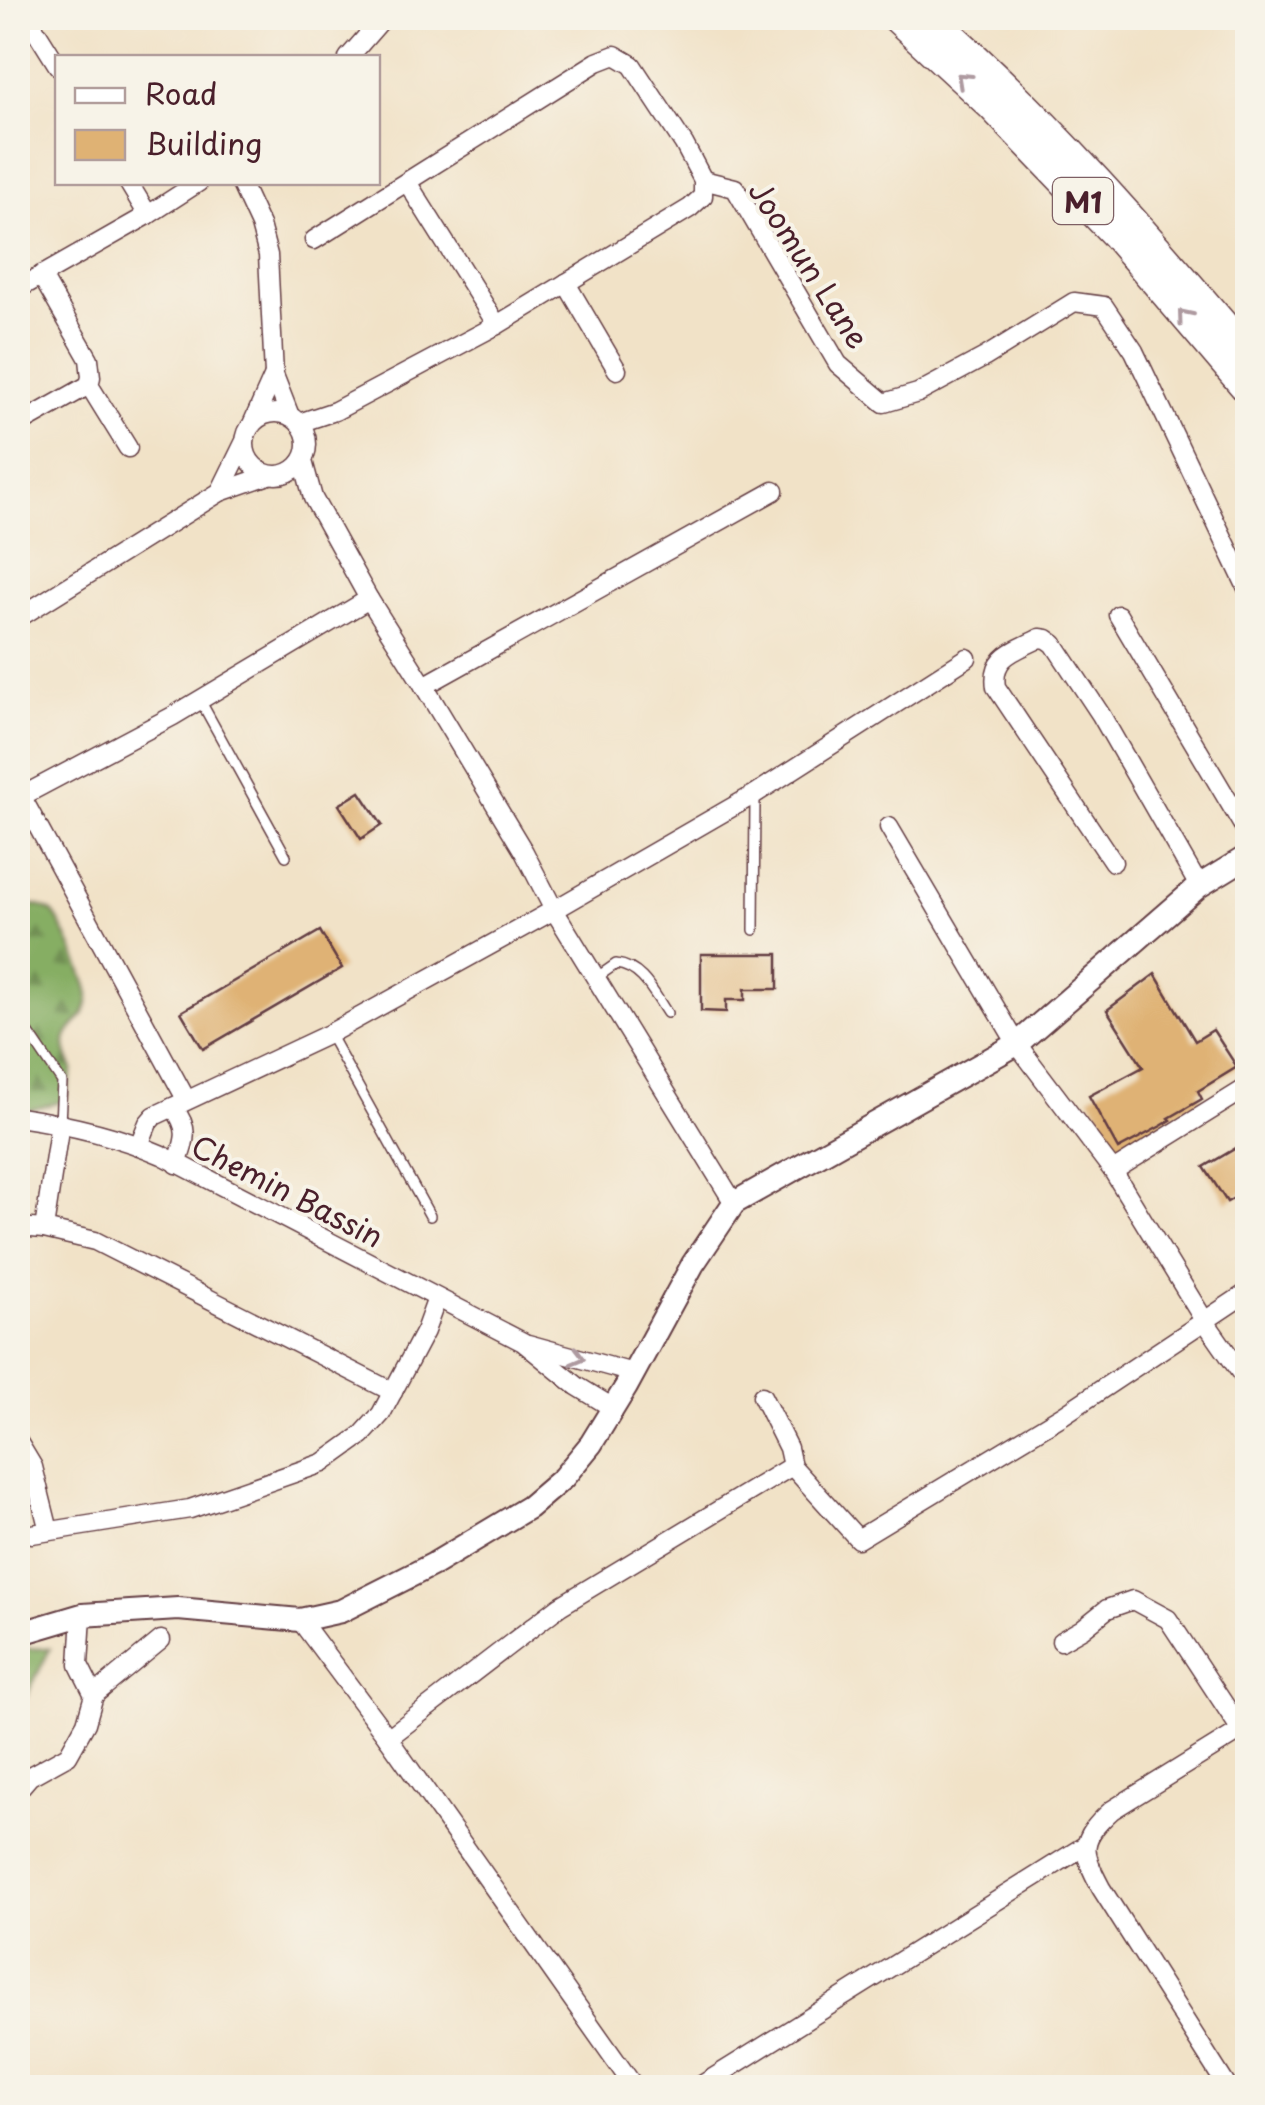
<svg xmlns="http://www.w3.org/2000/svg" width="1265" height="2105" viewBox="0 0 1265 2105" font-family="'Playpen Sans',sans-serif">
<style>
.forest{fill:url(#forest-firs);stroke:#686648;stroke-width:2.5}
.building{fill:#dfb274}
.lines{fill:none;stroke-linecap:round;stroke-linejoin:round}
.service-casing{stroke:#633c42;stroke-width:12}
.minor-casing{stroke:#633c42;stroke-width:21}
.tertiary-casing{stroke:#633c42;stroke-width:26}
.trunk-casing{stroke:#633c42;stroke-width:31}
.service{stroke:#fff;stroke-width:9}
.minor{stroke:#fff;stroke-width:18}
.tertiary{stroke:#fff;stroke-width:22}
.trunk{stroke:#fff;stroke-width:28}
.oneway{stroke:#ae9aa0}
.labels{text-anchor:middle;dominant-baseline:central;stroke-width:8;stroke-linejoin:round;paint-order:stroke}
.shield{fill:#f7f3e8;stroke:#7e5f64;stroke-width:2.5}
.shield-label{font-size:28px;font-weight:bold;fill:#4a1f2b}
.street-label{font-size:30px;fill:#4a1f2b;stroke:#f7f3e8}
</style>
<defs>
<pattern id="forest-firs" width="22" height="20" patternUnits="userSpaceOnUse" patternTransform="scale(2.5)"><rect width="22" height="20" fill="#86ae64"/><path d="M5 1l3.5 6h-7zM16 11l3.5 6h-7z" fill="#708d53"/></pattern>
</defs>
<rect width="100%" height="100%" fill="#f7f3e8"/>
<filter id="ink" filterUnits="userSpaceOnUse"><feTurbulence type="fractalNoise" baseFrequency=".01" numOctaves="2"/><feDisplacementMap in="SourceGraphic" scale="20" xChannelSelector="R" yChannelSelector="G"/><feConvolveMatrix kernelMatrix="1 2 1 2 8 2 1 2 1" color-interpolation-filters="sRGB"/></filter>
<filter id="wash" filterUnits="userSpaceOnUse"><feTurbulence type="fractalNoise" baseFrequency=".0048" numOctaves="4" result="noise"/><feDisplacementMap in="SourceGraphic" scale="40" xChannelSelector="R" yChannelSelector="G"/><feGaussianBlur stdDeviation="2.25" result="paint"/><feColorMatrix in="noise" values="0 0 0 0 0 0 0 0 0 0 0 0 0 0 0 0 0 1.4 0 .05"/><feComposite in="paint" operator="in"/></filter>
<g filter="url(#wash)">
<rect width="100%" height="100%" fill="#f1e2c7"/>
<g class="forest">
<path d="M22,904C33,905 43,905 52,912C61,920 91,988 89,998C84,1033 50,1024 73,1069L65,1101L18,1113V906Z"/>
<polygon points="18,1648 50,1649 18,1713"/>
</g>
<g id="blocks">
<g class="building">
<polygon points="360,792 382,825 361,839 339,805"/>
<polygon points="320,931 342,968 203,1049 181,1012"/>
<polygon points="701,954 778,954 778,989 745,989 745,1000 726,1000 726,1012 701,1011"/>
<polygon points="1155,974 1195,1041 1213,1030 1237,1067 1198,1091 1202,1099 1169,1118 1171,1120 1161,1126 1118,1149 1089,1096 1143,1067 1107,1010"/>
<polygon points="1248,1141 1248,1190 1227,1202 1204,1167"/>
</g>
</g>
</g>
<g filter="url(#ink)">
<use href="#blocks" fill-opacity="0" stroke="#633c42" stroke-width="2.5"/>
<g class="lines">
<defs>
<g id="service">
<polyline points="200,700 286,856"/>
<polyline points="754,930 755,796"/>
<path d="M596,978L616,964C642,967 653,992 667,1013"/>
<polyline points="18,1017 62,1082 60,1123"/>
<polyline points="329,1034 430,1216"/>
</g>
<g id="minor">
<polyline points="28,18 58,66"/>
<polyline points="348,58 383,18"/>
<polyline points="703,180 735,188 838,364 884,403 918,393 985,357 1074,302 1104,306 1134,351 1248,590"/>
<polyline points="128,182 148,215"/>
<polyline points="240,182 260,225 268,255 274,375 290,416"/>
<polyline points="407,182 497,325"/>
<polyline points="566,283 617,370"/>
<polyline points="18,289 148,215 199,182"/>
<polyline points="89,385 128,448"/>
<circle cx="276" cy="444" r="31"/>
<polyline points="253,422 274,375"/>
<polyline points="299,423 335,411 497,325 690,208 703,196 703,180 684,144 632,65 615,55 597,62 314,240"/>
<polyline points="18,425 89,385 91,377 89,359 41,275"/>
<polyline points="303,461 313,498 369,599 424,686 524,852 554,910 734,1203"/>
<polyline points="220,492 244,443"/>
<polyline points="1118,615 1248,834"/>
<polyline points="18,618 220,492 269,475"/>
<polyline points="424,686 774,491"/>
<polyline points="18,790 186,1099"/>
<polyline points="22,796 173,716 369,599"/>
<polyline points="889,827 1017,1044 1113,1171 1204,1320 1248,1383"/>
<path d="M1113,862L996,687C991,655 1016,651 1040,638L1047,639L1054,644L1101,715L1199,886"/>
<path d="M173,1107C190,1129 186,1139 177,1164"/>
<path d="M18,1117C66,1124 116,1135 162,1155L523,1342L577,1386L613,1408"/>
<polyline points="139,1145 148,1123 154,1116 329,1034 554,910 755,794 967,658"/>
<polyline points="1113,1171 1248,1087"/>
<polyline points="18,1227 44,1229 95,1241 393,1392"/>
<polyline points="44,1229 60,1123"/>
<polyline points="528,1344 633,1373"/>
<polyline points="762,1396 788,1448 792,1466 858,1539 1063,1415 1248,1292"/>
<polyline points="18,1442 33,1467 49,1531"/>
<polyline points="32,1534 190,1509 323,1463 362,1435 381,1414 425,1331 437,1298"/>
<polyline points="300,1620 388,1738 635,2088"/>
<polyline points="1061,1641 1082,1629 1107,1609 1133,1600 1168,1619 1241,1730"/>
<polyline points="94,1695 161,1640"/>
<polyline points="388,1738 560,1606 792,1466"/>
<polyline points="18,1790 30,1776 68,1755 86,1723 94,1695 79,1665 82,1615"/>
<polyline points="697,2088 1086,1845"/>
<path d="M1228,2088L1101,1888C1081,1850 1079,1840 1112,1810L1248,1726"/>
</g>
<polyline id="tertiary" points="18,1634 82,1615 178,1609 300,1620 341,1611 434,1564 529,1507 563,1478 591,1444 626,1387 693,1264 734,1203 1017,1044 1199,886 1248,856"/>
<g id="trunk">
<polyline points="896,18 992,107 1114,234 1248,391"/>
<path d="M932,18C1048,119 1148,236 1248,353"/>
</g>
</defs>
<use href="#service" class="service-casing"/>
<use href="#minor" class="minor-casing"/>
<use href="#tertiary" class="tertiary-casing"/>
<use href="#trunk" class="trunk-casing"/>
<use href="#service" class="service"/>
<use href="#minor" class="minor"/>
<use href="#tertiary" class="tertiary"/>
<use href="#trunk" class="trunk"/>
</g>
<defs><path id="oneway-chevron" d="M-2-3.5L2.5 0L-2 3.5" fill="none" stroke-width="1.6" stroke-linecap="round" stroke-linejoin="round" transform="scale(2.5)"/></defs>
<g class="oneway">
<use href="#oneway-chevron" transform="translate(963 79) rotate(-137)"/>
<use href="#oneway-chevron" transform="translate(1184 316) rotate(-130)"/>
<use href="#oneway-chevron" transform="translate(578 1357) rotate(15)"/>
</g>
</g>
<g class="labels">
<rect class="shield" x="1053" y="178" width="60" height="46" rx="8"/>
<g class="shield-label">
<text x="1083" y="201">M1</text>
</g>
<g class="street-label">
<text transform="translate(810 264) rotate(57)">Joomun Lane</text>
<text transform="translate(288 1190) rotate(27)">Chemin Bassin</text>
</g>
</g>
<rect width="1265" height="2105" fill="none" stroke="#f7f3e8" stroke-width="60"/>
<rect x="55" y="55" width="325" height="130" fill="#f7f3e8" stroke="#b29e9c" stroke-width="2.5"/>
<rect x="75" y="88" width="50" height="15" fill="#ffffff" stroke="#b29e9c" stroke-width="2.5"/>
<text x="145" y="105" font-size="30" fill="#4a1f2b">Road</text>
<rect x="75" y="130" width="50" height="30" fill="#dfb274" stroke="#b29e9c" stroke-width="2.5"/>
<text x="145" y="155" font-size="30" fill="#4a1f2b">Building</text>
</svg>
